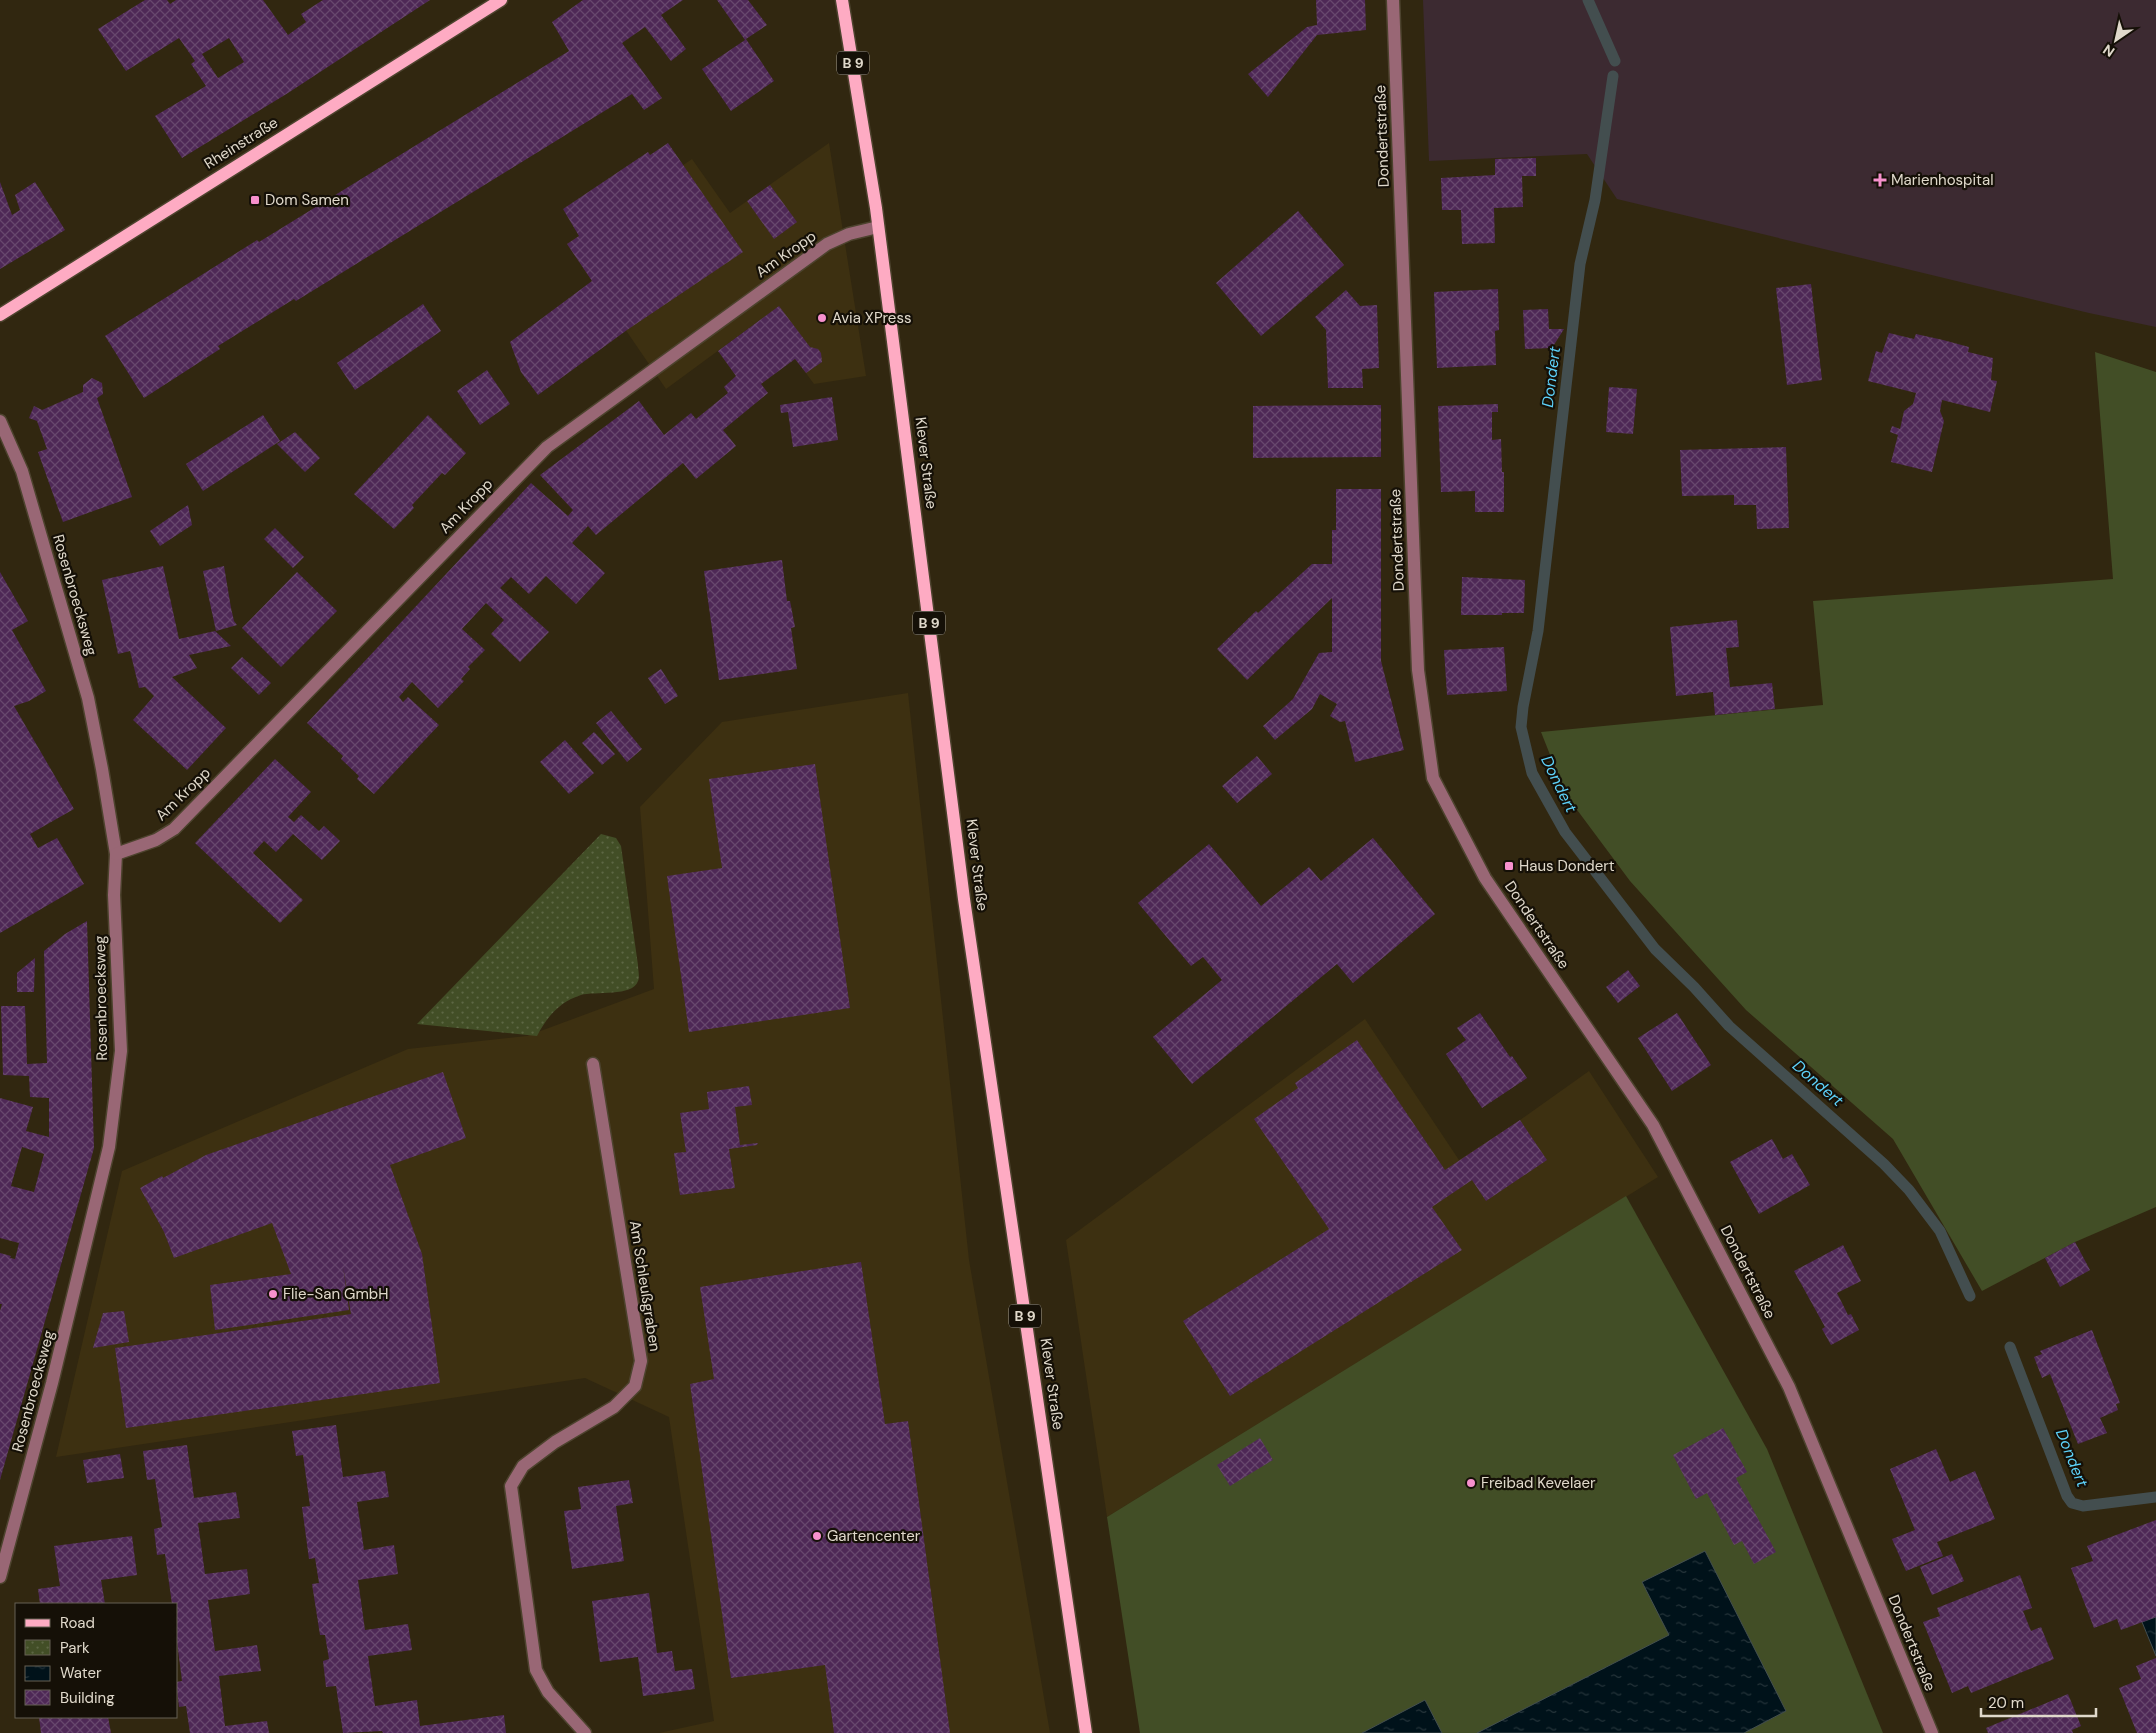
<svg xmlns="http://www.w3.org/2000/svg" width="2156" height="1733" viewBox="0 0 2156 1733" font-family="'DM Sans',sans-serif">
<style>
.built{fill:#3d3011}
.medical{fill:#3c2a31}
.green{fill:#424e26}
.park{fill:url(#park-dots)}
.water{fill:url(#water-ripples);stroke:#434e4f}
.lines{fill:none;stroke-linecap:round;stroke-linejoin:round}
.stream{stroke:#434e4f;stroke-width:11}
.building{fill:url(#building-cross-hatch);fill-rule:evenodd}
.minor-casing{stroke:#4d432e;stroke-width:15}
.major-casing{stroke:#4d432e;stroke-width:15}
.minor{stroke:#996775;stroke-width:12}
.major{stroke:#feabc3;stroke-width:12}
.poi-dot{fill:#f790cd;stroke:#151007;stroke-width:2}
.labels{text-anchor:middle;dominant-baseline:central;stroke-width:4.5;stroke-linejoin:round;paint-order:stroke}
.shield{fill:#151007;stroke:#a39d90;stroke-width:1}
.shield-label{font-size:14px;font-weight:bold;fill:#e0d9cb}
.street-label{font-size:15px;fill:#e0d9cb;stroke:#151007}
.poi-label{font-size:15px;fill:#e0d9cb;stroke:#151007;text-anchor:start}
.water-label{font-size:16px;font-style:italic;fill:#5dd1f9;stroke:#151007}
</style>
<defs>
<pattern id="park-dots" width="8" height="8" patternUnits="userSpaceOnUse" patternTransform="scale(1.25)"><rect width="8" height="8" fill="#424e26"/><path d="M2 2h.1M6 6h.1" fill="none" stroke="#5d6744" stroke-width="1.8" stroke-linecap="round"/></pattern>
<pattern id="water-ripples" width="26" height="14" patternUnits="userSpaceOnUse" patternTransform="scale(1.25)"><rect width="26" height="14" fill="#00121a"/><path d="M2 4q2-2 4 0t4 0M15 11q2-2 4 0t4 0" fill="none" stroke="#25343a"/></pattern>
<pattern id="building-cross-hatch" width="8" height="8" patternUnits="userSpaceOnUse" patternTransform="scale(1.25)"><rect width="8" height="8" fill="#4e2856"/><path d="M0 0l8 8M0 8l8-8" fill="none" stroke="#67476d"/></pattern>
</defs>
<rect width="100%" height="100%" fill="#312710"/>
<g class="built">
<polygon points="829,143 866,376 814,384 764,317 666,389 567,244 692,159 730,213"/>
<polygon points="908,693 969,1260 1050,1733 659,1733 714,1721 669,1417 585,1378 56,1457 122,1171 408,1049 527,1036 654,989 640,807 722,722"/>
<polygon points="1365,1019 1459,1160 1520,1120 1589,1071 1658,1177 1107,1517 1066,1240"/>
</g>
<polygon class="medical" points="1423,0 2156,0 2156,327 2089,313 1617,199 1587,154 1429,161"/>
<g class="green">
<polygon points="2095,352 2156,372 2156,1207 2075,1242 1982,1291 1893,1139 1746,1010 1630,881 1566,795 1541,732 1823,705 1813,601 2113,579"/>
<polygon points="1626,1196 1767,1449 1883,1733 1140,1733 1107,1517"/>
</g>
<path class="park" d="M601,834L616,838L621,846L638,965C638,970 640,977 638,981C633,997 594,991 581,995C559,1002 547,1017 537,1036L417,1024Z"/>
<g class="water">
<polygon points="1705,1551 1786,1711 1744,1733 1477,1733 1669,1635 1642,1582"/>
<polygon points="2156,1617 2156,1656 2142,1622"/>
<polygon points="1425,1700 1442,1733 1362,1733"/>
</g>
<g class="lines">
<g class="stream">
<polyline points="1588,0 1615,61"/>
<polyline points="1613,76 1595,200 1580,264 1538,631 1523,707 1521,727 1532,773 1565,832 1655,949 1694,987 1729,1026 1884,1164 1909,1190 1940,1231 1970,1296"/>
<polyline points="2010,1347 2067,1496 2072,1503 2083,1506 2156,1497"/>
</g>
</g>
<g class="building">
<path d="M145,0H167L170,4L176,0H263L288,35L306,22L301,14L323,0H430L288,93L182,158L155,116L206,86L191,64L195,61L179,38L126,71L98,29ZM229,38L244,62L218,78L202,54Z"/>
<polygon points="583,0 683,0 661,15 686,49 671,61 645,27 622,43 662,98 644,110 632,94 296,301 294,299 218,346 220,349 144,398 105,336 257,240 259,242 569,51 552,22"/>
<polygon points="717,0 748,0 767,25 746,39 774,81 731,111 702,69 745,40"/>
<polygon points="1316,0 1365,0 1366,30 1317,35 1268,97 1248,74 1307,27 1317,25"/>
<polygon points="668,143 743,252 627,330 538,395 521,372 510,342 592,281 567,244 579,236 563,209 648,152 650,155"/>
<polygon points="1536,158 1536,176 1522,176 1523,207 1494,208 1495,243 1462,244 1461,210 1442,210 1441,178 1495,175 1495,159"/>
<polygon points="0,182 12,215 20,210 15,195 35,182 65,230 0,269"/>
<polygon points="770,185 797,222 774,239 747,201"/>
<polygon points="1298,211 1344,265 1261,336 1216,283"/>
<polygon points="1811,284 1822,380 1787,385 1776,288"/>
<polygon points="1498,289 1499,330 1495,331 1496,365 1437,368 1434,292"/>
<polygon points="1346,290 1360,306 1377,305 1379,368 1362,369 1363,388 1328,388 1326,330 1315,317"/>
<polygon points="423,304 441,331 355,390 337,363"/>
<polygon points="779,306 810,347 818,349 821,353 822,362 806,373 795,359 761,384 768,393 723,430 736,446 696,479 683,463 596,535 588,526 572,543 605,573 576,604 546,576 529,594 511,577 500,588 549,632 520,662 491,634 504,620 486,603 462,629 485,650 468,667 470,669 461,679 464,681 438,708 412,682 399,697 403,702 408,697 439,725 374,794 357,779 359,776 341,759 343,756 307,723 531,483 568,516 573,510 540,475 639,401 664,435 691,413 696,419 728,393 724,387 736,376 718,351"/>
<polygon points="1548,309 1549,329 1564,329 1552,348 1525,349 1523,310"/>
<polygon points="1889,333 1914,339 1916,334 1943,340 1969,347 1968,352 1993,358 1991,380 1997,381 1990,412 1942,400 1940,411 1944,421 1932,472 1891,462 1898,435 1890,432 1892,426 1900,429 1904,411 1913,404 1916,393 1868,381 1876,351 1882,353"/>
<polygon points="487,370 510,404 480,425 457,391"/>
<polygon points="92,378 102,383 103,394 97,398 132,497 63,522 38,452 47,449 37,421 29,418 34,406 42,410 83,392 83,385"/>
<polygon points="1609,387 1637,389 1633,434 1606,432"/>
<polygon points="832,397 838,440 793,447 788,412 781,413 780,405"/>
<polygon points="1498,404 1498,412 1492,412 1492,440 1501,439 1502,472 1504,472 1504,512 1475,512 1475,491 1441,492 1438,406"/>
<polygon points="1381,405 1381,457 1253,458 1253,406"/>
<polygon points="263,415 280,441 203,491 186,464"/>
<polygon points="428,415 466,453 445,475 442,473 412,505 414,508 394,529 354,494"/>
<polygon points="295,432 320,458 305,472 277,444"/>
<polygon points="1786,447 1789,528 1757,529 1756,505 1734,505 1734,495 1682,496 1680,450"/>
<polygon points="1336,489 1381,489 1381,661 1404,750 1355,762 1345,721 1340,722 1330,716 1337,704 1320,694 1312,709 1275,740 1263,726 1293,699 1319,653 1332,652 1332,598 1247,680 1217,649 1256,611 1258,613 1312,564 1332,564 1332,530 1336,530"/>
<polygon points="188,505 192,525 160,546 150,531"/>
<polygon points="275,528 304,557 293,568 264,539"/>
<polygon points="782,560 787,601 790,601 795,627 791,628 797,669 719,680 704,571"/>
<polygon points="163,566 179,639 215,631 231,646 189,655 197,668 172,677 226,728 187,770 133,720 154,696 145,687 139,688 130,651 118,654 102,580"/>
<polygon points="224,566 231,608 234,621 237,625 216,631 203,571"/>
<polygon points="0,572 28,621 12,630 46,691 29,701 14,706 74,809 30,834 38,848 57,838 84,884 0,933"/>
<polygon points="297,572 337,611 281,667 242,628"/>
<polygon points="1462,577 1525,580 1524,613 1502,613 1502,615 1461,615"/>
<polygon points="1737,620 1739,647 1726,648 1730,687 1772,683 1775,709 1715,715 1713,692 1676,696 1670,627"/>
<polygon points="1504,647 1507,691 1447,695 1444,650"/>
<polygon points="242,657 271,683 259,695 231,668"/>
<polygon points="661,669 678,696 665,704 648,678"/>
<polygon points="611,711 642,749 627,762 596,723"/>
<polygon points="594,732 615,754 602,765 582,743"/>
<polygon points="565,740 594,773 569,794 540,762"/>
<polygon points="1257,756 1272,774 1237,803 1222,786"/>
<polygon points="275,759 311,792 288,817 294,822 301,815 319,831 324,826 340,841 322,860 293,834 276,852 264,841 253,853 303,900 280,923 195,843"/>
<polygon points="815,764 850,1008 689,1032 667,876 722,868 709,779"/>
<polygon points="1373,838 1435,914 1353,983 1337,964 1192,1084 1153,1037 1222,980 1203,957 1191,966 1138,903 1209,844 1261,906 1309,867 1321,881"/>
<path d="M87,921L94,1148L0,1480V1311L2,1304H0V1253L11,1256L10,1258L15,1259L19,1243L0,1238V1098L33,1107L26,1131L49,1137V1098L30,1097L29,1076L3,1075L1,1006H25L27,1064L47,1063L44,951L65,934ZM22,1147L44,1154L34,1192L11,1186Z"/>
<polygon points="35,958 34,992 17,992 17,973"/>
<polygon points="1628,970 1640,986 1618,1003 1606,987"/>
<polygon points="1480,1013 1510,1057 1512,1056 1527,1078 1482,1108 1446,1054 1466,1040 1457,1028"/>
<polygon points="1677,1013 1711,1065 1672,1091 1638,1038"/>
<polygon points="1357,1040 1445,1170 1520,1120 1547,1160 1486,1201 1472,1180 1432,1207 1462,1250 1230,1396 1183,1321 1329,1229 1254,1119 1298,1088 1295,1083"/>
<polygon points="443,1072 466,1138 390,1165 422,1254 440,1383 126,1428 115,1348 351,1314 343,1266 349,1310 215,1330 210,1285 291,1274 272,1223 174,1258 164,1232 140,1188 162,1176 163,1178 206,1155"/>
<polygon points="749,1086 752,1105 735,1107 740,1145 758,1143 757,1145 729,1149 735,1188 680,1195 674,1153 686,1152 680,1113 709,1109 707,1092"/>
<polygon points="1772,1139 1783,1159 1792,1154 1810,1185 1759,1214 1730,1162"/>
<polygon points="2075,1242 2090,1270 2060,1287 2045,1258"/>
<polygon points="1843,1245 1861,1281 1837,1293 1848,1315 1851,1314 1859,1330 1831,1345 1822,1329 1825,1327 1794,1271"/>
<polygon points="861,1262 885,1424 908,1421 950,1733 834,1733 825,1665 731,1678 690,1384 714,1379 700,1287"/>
<polygon points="124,1311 129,1342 93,1348 103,1313"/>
<polygon points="2092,1330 2120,1403 2116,1404 2118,1410 2100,1418 2107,1433 2078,1444 2050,1374 2042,1378 2034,1357 2042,1354 2040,1351"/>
<polygon points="336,1425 343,1477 385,1471 389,1497 357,1502 364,1550 394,1545 398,1574 358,1580 365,1630 408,1624 412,1650 368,1656 375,1706 417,1700 420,1726 504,1715 506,1733 383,1733 382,1731 343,1733 336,1686 326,1687 323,1661 329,1659 325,1635 320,1635 312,1584 319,1583 315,1558 309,1559 302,1507 310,1506 303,1455 296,1456 292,1431"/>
<polygon points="1723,1428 1747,1472 1736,1478 1776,1552 1754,1564 1742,1541 1734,1545 1707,1493 1696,1499 1673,1455"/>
<polygon points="1260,1438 1273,1460 1230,1486 1217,1465"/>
<polygon points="187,1445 194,1498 236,1492 240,1518 198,1523 205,1574 247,1569 250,1594 208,1600 215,1651 257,1645 261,1671 219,1676 225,1726 267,1721 269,1733 190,1733 186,1706 179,1707 176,1682 182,1681 176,1634 176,1604 172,1604 165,1554 157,1555 154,1529 162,1527 155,1479 147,1480 143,1451"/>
<polygon points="1936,1449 1950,1482 1975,1471 1995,1519 1937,1542 1943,1556 1906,1571 1892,1539 1915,1530 1890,1469"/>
<polygon points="120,1454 124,1478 87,1483 83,1460"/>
<polygon points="629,1480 633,1503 616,1506 624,1561 572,1569 564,1511 581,1509 578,1487"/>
<polygon points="2156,1520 2156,1617 2121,1630 2117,1619 2094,1628 2071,1568 2093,1561 2087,1546"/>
<polygon points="132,1536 137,1575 101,1580 105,1604 40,1604 38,1589 60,1586 54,1546"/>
<polygon points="1952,1554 1964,1581 1932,1595 1920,1567"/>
<polygon points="2020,1575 2032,1608 2023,1611 2031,1631 2041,1627 2054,1659 1971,1693 1968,1686 1952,1693 1923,1622 1940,1616 1937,1608"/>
<polygon points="649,1593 657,1653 672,1651 675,1671 692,1669 695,1689 643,1696 638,1657 600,1662 592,1601"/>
<polygon points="2156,1658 2156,1733 2137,1733 2119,1688 2141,1679 2136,1666"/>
<polygon points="2068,1694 2081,1726 2072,1730 2073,1733 1988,1733 1986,1728"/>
<polygon points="39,1717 108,1717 111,1733 41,1733"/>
</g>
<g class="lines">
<defs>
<g id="minor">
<polyline points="1393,0 1418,670 1433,778 1485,878 1653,1125 1789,1387 1932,1733"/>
<polyline points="0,421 22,471 88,698 102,769 116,854 114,895 121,1051 109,1147 52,1383 0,1577"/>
<polyline points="116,854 156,840 174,829 547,447 827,244 849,234 878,227"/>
<polyline points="585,1733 548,1692 536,1670 511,1486 523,1466 555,1442 614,1407 635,1386 641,1361 593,1064"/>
</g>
<g id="major">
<polyline points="842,0 876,208 964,899 1086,1733"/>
<polyline points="0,315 501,0"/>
</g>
</defs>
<use href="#minor" class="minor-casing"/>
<use href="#major" class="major-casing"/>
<use href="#minor" class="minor"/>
<use href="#major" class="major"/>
</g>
<g class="poi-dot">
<path d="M1877.5 172.5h5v5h5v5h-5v5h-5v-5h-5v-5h5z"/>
<rect x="250" y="195" width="10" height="10" rx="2.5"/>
<circle cx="822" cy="318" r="5"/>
<rect x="1504" y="861" width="10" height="10" rx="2.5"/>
<circle cx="273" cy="1294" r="5"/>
<circle cx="1471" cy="1483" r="5"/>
<circle cx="817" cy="1536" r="5"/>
</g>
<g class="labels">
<g class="shield">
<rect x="837" y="51.5" width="32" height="23" rx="4"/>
<rect x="913" y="611.5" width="32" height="23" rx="4"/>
<rect x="1009" y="1304.5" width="32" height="23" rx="4"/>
</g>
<g class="shield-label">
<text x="853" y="63">B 9</text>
<text x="929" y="623">B 9</text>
<text x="1025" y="1316">B 9</text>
</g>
<g class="street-label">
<text transform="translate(1382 136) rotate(-92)">Dondertstraße</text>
<text transform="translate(241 143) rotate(-32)">Rheinstraße</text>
<text transform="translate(786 254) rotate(-35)">Am Kropp</text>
<text transform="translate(926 463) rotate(83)">Klever Straße</text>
<text transform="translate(466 506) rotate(-46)">Am Kropp</text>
<text transform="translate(1397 540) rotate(-92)">Dondertstraße</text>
<text transform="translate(75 595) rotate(74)">Rosenbroecksweg</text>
<text transform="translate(183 794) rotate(-44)">Am Kropp</text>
<text transform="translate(977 865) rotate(83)">Klever Straße</text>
<text transform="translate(1537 925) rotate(56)">Dondertstraße</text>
<text transform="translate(101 998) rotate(-91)">Rosenbroecksweg</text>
<text transform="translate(1748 1272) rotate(63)">Dondertstraße</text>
<text transform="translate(645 1286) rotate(81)">Am Schleußgraben</text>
<text transform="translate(1052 1384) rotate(82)">Klever Straße</text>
<text transform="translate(33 1391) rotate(-75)">Rosenbroecksweg</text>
<text transform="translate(1912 1643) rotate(68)">Dondertstraße</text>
</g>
<g class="poi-label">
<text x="1891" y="180">Marienhospital</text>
<text x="265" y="200">Dom Samen</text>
<text x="832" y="318">Avia XPress</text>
<text x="1519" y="866">Haus Dondert</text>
<text x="283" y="1294">Flie-San GmbH</text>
<text x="1481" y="1483">Freibad Kevelaer</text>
<text x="827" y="1536">Gartencenter</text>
</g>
<g class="water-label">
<text transform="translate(1551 377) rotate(-83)">Dondert</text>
<text transform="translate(1559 784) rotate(64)">Dondert</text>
<text transform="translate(1818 1083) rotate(41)">Dondert</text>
<text transform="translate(2072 1458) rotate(68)">Dondert</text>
</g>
</g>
<rect x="15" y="1603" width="162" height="115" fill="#151007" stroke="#666055"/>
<rect x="25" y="1619" width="25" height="8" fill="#feabc3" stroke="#666055"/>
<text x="60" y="1628" font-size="15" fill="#e0d9cb">Road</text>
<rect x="25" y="1640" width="25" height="15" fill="url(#park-dots)" stroke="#666055"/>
<text x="60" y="1653" font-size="15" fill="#e0d9cb">Park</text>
<rect x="25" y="1666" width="25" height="15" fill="url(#water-ripples)" stroke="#666055"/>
<text x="60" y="1678" font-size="15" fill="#e0d9cb">Water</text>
<rect x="25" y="1690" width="25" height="15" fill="url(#building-cross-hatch)" stroke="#666055"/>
<text x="60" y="1703" font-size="15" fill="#e0d9cb">Building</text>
<g transform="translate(2116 40) rotate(214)" stroke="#151007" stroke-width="4" paint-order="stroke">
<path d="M0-4L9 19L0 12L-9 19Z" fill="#e0d9cb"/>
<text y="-8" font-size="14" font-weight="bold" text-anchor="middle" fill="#e0d9cb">N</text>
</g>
<path d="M1981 1708v8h115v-8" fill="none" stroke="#e0d9cb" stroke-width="2.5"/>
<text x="1988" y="1708" font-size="15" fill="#e0d9cb" stroke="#151007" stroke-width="4" paint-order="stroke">20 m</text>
</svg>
